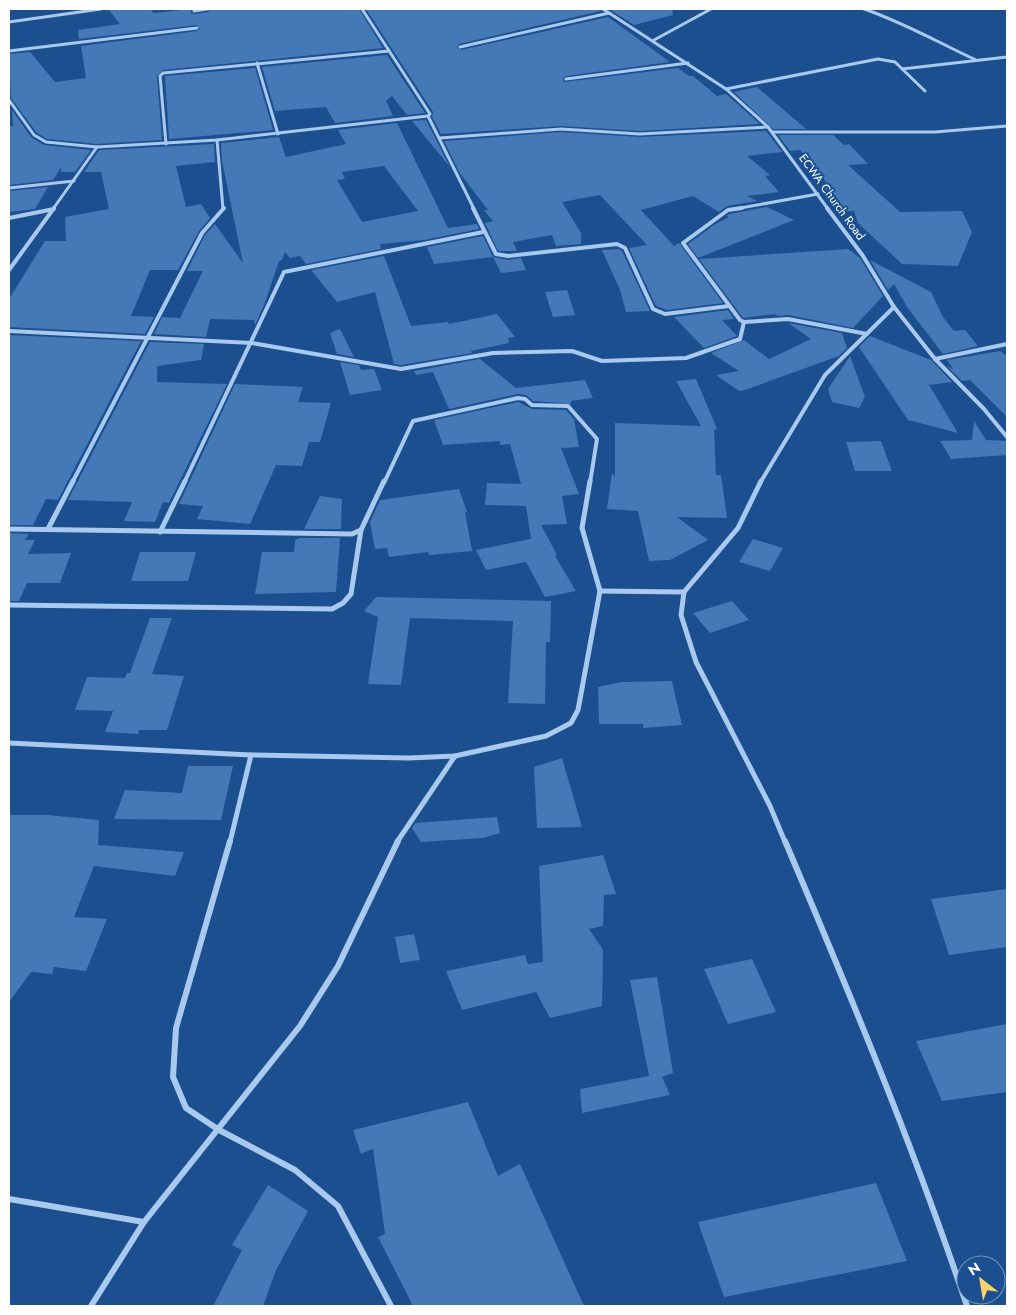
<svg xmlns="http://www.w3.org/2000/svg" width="1016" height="1315" viewBox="0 0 1016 1315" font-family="Jost,sans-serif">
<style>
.building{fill:#4478b7;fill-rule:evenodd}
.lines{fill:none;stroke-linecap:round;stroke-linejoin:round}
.street-far3{stroke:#a9c9ee;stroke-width:3}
.street-far2{stroke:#a9c9ee;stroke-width:4}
.street-far1{stroke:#a9c9ee;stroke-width:5}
.street{stroke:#a9c9ee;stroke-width:6}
.labels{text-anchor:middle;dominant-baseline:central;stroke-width:4;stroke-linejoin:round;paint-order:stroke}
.far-street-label{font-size:12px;fill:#fff;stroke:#1b4f8f}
</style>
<rect width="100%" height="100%" fill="#1b4f8f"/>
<g class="building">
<polygon points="108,9 150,9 154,13 191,9 191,13 194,14 208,12 210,9 359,9 383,48 163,70 157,76 162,140 97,144 47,139 36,132 11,98 9,54 30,52 55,82 86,78 81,46 197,31 200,29 197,25 79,39 78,30 120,24"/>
<polygon points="366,9 600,9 601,11 459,44 457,48 461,50 608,17 670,62 566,76 563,78 564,82 678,68 689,76 693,76 717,96 726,94 760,124 640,131 561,126 441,134 432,117 433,112"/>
<polygon points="609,9 672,9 673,15 634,25"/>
<polygon points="387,55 425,113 407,115 392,96 386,101 393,116 335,123 326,107 275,111 262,67"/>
<polygon points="255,68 273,130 169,139 165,76"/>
<polygon points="757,87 806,129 773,129 734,92"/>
<polygon points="12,110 31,137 44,145 91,150 75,172 61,172 61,167 53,180 9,185 9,126 13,126"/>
<polygon points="426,120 450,167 412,121"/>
<path d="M397,123L448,228L477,224L479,229L424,240L380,244L381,249L306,264L300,256L290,258L285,252L282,260L279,261L264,305L255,325L254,320L210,319L206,337L154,334L162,317L180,318L203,271H187L205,235L215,224L243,263L222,161L221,143L279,137L286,157L346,144L338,130ZM384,166L418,211L362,222L337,180L345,179L342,172Z"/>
<polygon points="766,131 782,152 747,156 770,175 765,176 779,192 747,196 757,201 727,206 719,212 693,196 641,210 674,246 679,243 723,303 667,310 656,306 629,248 647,245 600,195 562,202 581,233 581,244 556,246 552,235 513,242 517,251 498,251 485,223 493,221 484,210 488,210 459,172 444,141 561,132 640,137"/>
<polygon points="778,135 833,135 844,145 849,144 868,164 848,165 900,212 962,211 972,232 958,266 902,264 858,223 854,211 846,211 835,201 824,187 829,186 807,157 800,150 790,151"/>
<polygon points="214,144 215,162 176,166 186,207 201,204 210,218 199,231 178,270 150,270 131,316 154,317 145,334 9,327 9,299 45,241 66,241 65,217 109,209 101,172 84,172 99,150"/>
<polygon points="48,187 35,209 9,212 9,191"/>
<polygon points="767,207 794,220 698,258 688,244 714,225 729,217 726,216 729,214"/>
<polygon points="483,236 493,257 508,260 521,258 526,270 501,273 493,257 434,264 427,247"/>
<polygon points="619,249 622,251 650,311 626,312 620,290 602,250"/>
<polygon points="848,249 860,258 883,296 853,328 789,315 778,316 774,314 743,318 699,259"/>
<polygon points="384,256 411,326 448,322 449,324 497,314 515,337 508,338 509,343 471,351 472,353 401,365 394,364 375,292 337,302 311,270"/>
<polygon points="870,260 931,292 943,317 954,331 965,330 978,346 943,354 907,307 894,284 888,290"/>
<polygon points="567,290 575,315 553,317 545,292"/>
<polygon points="728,310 734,319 722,320 737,336 704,348 674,317"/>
<polygon points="788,323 842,333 847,348 839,356 745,390 739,391 716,375 739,371 711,353 744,340 769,359 811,339"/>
<polygon points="340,329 354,357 337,354 330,333"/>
<polygon points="9,335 141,341 58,500 46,499 33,525 9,525"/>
<polygon points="870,336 931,360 952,382 929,385 958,433 908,420 859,347"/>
<polygon points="150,342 204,344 201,360 157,366 157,382 227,384 169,503 163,502 155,522 124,521 132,502 68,500"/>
<polygon points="1000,351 1007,356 1007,417 970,380 962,381 947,366 953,369 947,360"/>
<polygon points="850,356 865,397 859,408 832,402 828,389"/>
<polygon points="480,359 516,388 585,380 593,398 571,401 571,404 533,401 526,395 518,394 449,409 433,372 416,375 414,371"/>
<polygon points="340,362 359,365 361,370 374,369 382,390 350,395"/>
<polygon points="696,379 717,429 714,430 716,475 721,475 727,518 677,517 708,540 670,560 649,561 638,511 607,509 612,473 615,477 615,423 701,426 676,381"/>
<polygon points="235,384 303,387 298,402 331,403 320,442 309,442 302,466 276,465 250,524 197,519 203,506 179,504"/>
<polygon points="518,402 532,409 566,410 574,419 579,447 561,448 579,494 562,496 567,524 541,525 557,555 555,556 576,591 545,597 526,562 486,570 476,550 531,539 526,506 485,505 487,483 521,484 510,444 500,445 500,441 443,445 434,420"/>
<polygon points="974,421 986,440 1007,441 1007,455 951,459 940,441 972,440"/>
<polygon points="881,441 892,471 855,471 846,442"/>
<polygon points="459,489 467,512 465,512 472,551 429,555 428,552 389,557 387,548 375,549 370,522 380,500"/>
<polygon points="320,496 342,499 341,529 304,529"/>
<polygon points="9,533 29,534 25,540 35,540 28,554 71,553 60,583 27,583 19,601 9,601"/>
<polygon points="299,538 340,538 336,592 255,594 262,552 294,552 295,540"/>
<polygon points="753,539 783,548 770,571 739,562"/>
<polygon points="140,552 196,552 188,581 131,581"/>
<polygon points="376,597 551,601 550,642 546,642 545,704 508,703 513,621 410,618 401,685 368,684 378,617 364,611"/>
<polygon points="732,601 749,620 710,633 693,613"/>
<polygon points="150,618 172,618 152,674 184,676 167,730 139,730 138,734 105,732 113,711 75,710 87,677 125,678 127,673 130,673"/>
<polygon points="672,681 682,725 643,728 643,724 599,724 598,687 622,682"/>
<polygon points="562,758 582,827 537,828 534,767"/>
<polygon points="188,766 233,766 221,820 114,819 125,790 182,793"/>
<polygon points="9,815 48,815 99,820 98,845 184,852 175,876 94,866 74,917 107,919 86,971 54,967 52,974 31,972 9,1002"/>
<polygon points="497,817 500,833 483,838 421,842 412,828 415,823"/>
<polygon points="603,855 616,894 604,895 603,926 589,929 603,950 602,1006 550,1018 536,992 462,1010 446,971 525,955 528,964 543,962 539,866"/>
<polygon points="1007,889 1007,947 949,955 931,899"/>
<polygon points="414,934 420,960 400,963 395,937"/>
<polygon points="752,959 776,1012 728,1024 704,969"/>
<polygon points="657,977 673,1073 662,1077 670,1095 582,1113 580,1089 649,1076 630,980"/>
<polygon points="1007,1024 1007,1092 942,1101 916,1041"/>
<polygon points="468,1102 498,1176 520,1164 584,1306 413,1306 378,1237 385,1234 373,1149 361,1154 353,1130"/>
<polygon points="876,1183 907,1261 724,1297 698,1222"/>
<polygon points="268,1185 308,1211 276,1270 263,1306 213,1306 242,1250 232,1245"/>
</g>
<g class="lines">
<g class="street-far3">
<polyline points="362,9 430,114 428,116 474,209"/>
<polyline points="603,9 726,89 768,127 828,209"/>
<path d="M864,9C903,22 939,43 976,60"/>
<polyline points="194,11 207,9"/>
<polyline points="9,22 101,9"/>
<polyline points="654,40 711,9"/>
<polyline points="460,47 609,13"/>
<polyline points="9,51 197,28"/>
<polyline points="257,63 278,134"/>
<polyline points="902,69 1007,57"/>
<polyline points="566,79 688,63"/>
<polyline points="726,89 878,59 895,62 925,91"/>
<polyline points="9,100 34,135 46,142 97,147 217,140 428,116"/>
<polyline points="772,132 935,132 1007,126"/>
<polyline points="440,138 561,129 640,134 768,127"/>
<polyline points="217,140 223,209"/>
<polyline points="166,144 160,76 163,73 389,51"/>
<polyline points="9,188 74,181"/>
<polyline points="53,209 97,147"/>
<polyline points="735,209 818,194"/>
</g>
<g class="street-far2">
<polyline points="473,208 496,254 508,256 617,244 625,248 653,309 665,314 729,306"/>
<polyline points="742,208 728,210 683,243 740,320 744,322 788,319 867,334"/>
<polyline points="827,208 863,256 894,307 935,359 984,409 1007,437"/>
<polyline points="9,218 54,209"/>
<polyline points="9,270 54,208"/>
<polyline points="9,331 252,343 401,369 493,353 572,351 602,361 686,358 740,339 744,322"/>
<polyline points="935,359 1007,344"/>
<polyline points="72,483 202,233 224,208"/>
<polyline points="184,483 284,272 483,232"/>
<polyline points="384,483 413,421 518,398 525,399 532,405 568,406 597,439 590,483"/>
<polyline points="760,483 825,375 894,307"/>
</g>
<g class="street-far1">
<polyline points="761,481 738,528 684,592 681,615 696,662 770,806 785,842"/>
<polyline points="9,529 352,534 361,530"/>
<polyline points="48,529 73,481"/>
<polyline points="160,532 185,481"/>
<polyline points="600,591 684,592"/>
<polyline points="9,605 332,609 343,603 351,594 361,530 384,481"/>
<polyline points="9,743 251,755 409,758 455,756 546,736 571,723 578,710 600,591 582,528 590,481"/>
<polyline points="230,842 251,755"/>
<polyline points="397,842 455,756"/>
</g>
<g class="street">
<polyline points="230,841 176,1028 173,1077 186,1108 219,1130 295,1170 338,1206 391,1306"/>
<path d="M785,841C850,994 914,1148 967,1306"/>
<polyline points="9,1199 144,1222"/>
<polyline points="91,1306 144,1222 300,1026 338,966 398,841"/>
</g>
</g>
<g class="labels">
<g class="far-street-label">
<text transform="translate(832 197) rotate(54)">ECWA Church Road</text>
</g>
</g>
<rect width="1016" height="1315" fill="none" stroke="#ffffff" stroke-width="20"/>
<g transform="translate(981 1280) rotate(329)"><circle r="24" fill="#1b4f8f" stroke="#7695bc"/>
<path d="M0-4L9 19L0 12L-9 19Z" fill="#ffd166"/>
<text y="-8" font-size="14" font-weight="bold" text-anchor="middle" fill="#ffffff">N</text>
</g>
</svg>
